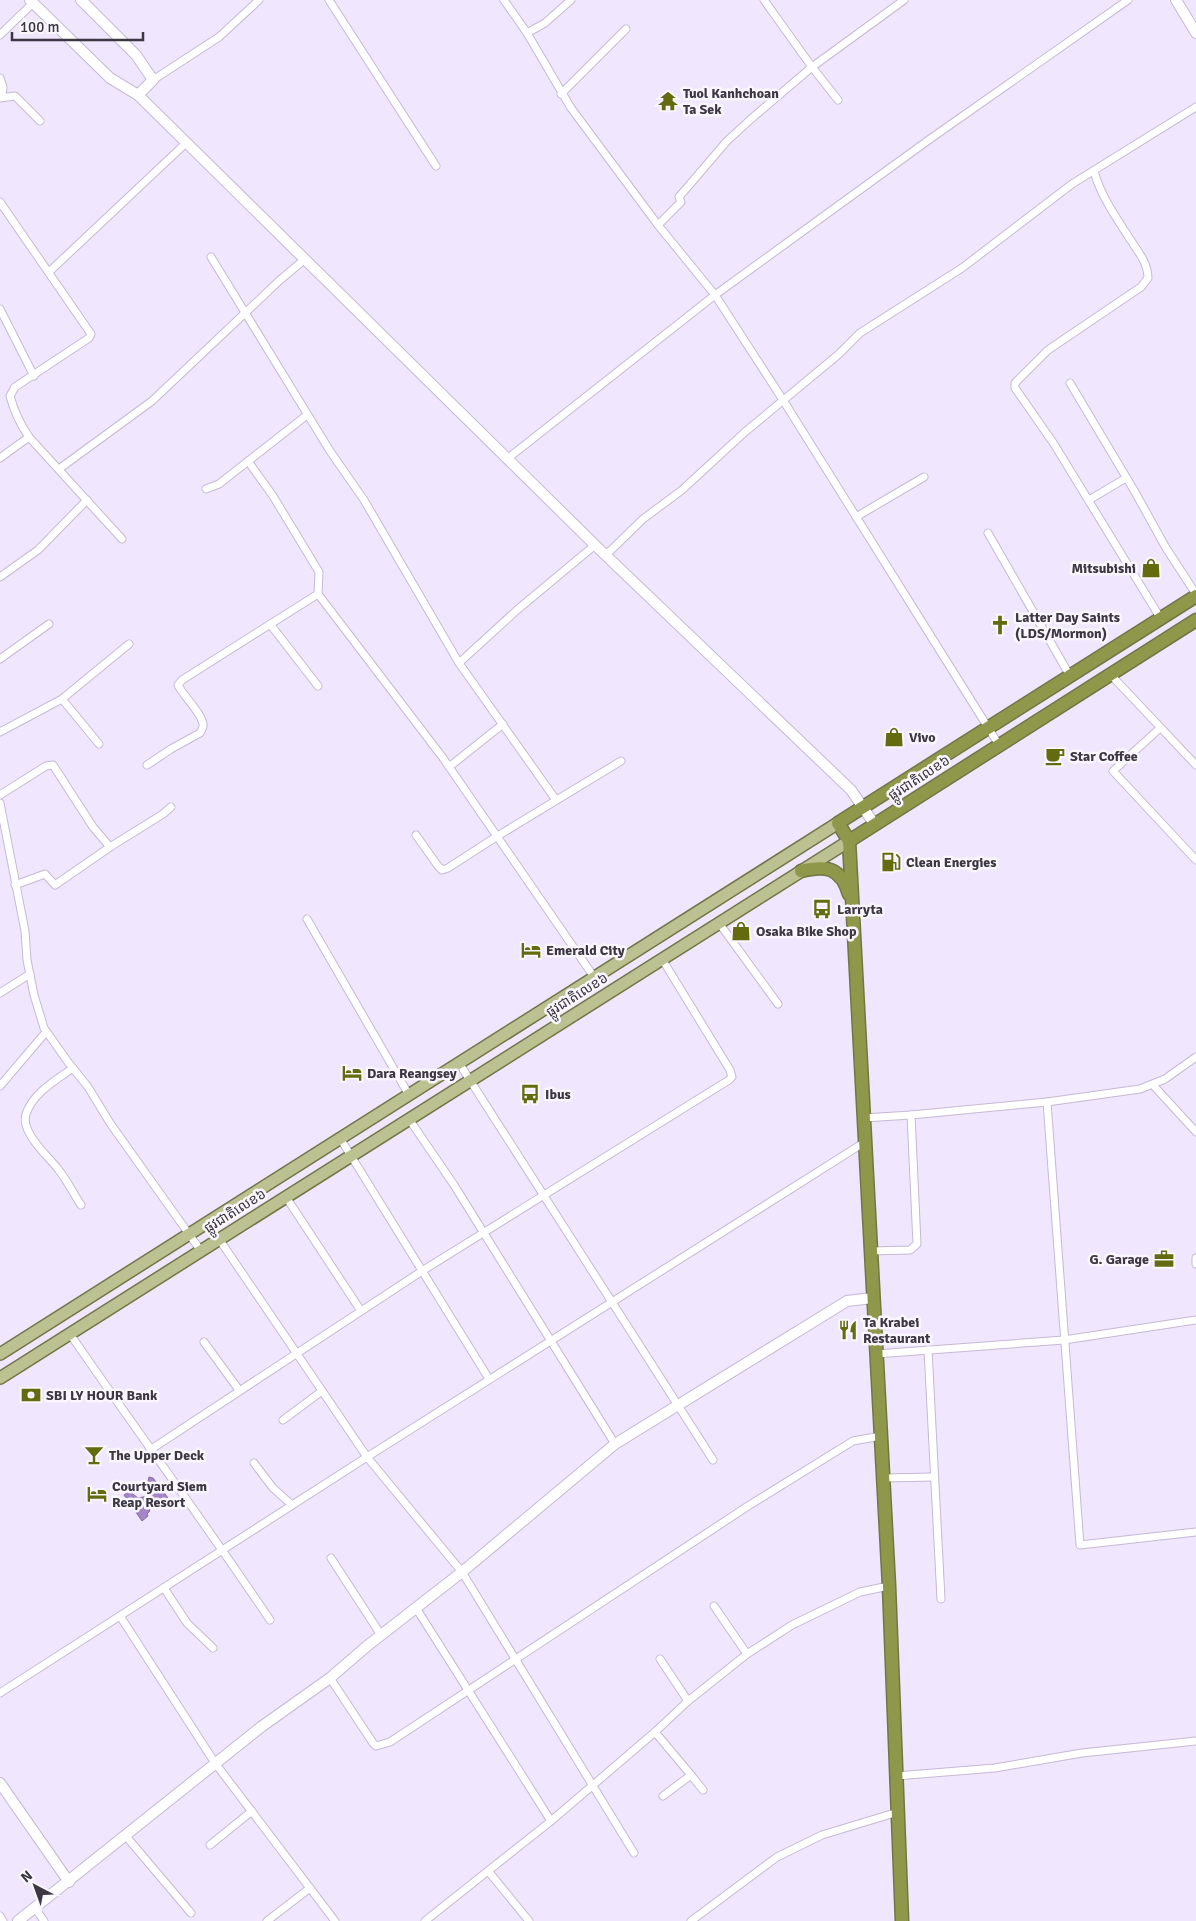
<svg xmlns="http://www.w3.org/2000/svg" width="1196" height="1921" viewBox="0 0 1196 1921" font-family="Signika,'Noto Sans Khmer',sans-serif">
<style>
.water{fill:#a386c6;stroke:#846e9e}
.lines{fill:none;stroke-linecap:round;stroke-linejoin:round}
.street-casing{stroke:#c5b9d5;stroke-width:9}
.secondary-casing{stroke:#c5b9d5;stroke-width:12}
.primary-casing{stroke:#727647;stroke-width:14}
.highway-casing{stroke:#727647;stroke-width:15}
.street{stroke:#fff;stroke-width:7}
.secondary{stroke:#fff;stroke-width:10}
.primary{stroke:#bcc192;stroke-width:11}
.highway{stroke:#8f984a;stroke-width:12}
.labels{text-anchor:middle;dominant-baseline:central;stroke-width:5;stroke-linejoin:round;paint-order:stroke}
.poi-label{font-size:14px;font-weight:bold;fill:#3c3742;stroke:#f9f7fd;text-anchor:start}
.street-label{font-size:14px;fill:#3c3742;stroke:#f9f7fd}
</style>
<rect width="100%" height="100%" fill="#f0e6fd"/>
<path class="water" d="M149,1477L153,1478L168,1498L165,1501L159,1499L149,1510L150,1511L147,1514L148,1516L142,1521L124,1495L129,1491L138,1498L148,1496C151,1490 150,1486 148,1481Z"/>
<g class="lines">
<defs>
<g id="street">
<polyline points="329,0 436,166"/>
<polyline points="504,0 527,33 571,108 658,225 715,295 783,400 999,745"/>
<polyline points="764,0 812,67 838,100"/>
<polyline points="527,33 545,23 571,0"/>
<polyline points="0,35 33,3"/>
<polyline points="0,78 3,87 2,97"/>
<polyline points="153,80 219,37 259,0"/>
<polyline points="561,94 626,29"/>
<polyline points="0,98 15,96 40,121"/>
<path d="M1094,171C1100,194 1115,216 1128,236C1136,249 1148,262 1148,278L1141,287L1048,350L1015,383V388L1054,444L1161,619"/>
<path d="M0,202L91,334L89,338L15,387L10,396C14,411 20,424 29,437L122,539"/>
<polyline points="658,225 681,202 679,197 727,141 751,119 812,67 904,0"/>
<polyline points="211,257 330,451 364,500 459,663 556,800"/>
<polyline points="49,272 186,143"/>
<polyline points="0,309 34,376"/>
<polyline points="1070,383 1135,492 1166,548 1196,594"/>
<polyline points="0,458 29,437"/>
<polyline points="507,459 715,295 930,139 1128,0"/>
<polyline points="59,469 152,401 280,280 305,259"/>
<polyline points="206,489 219,484 307,415"/>
<polyline points="1089,500 1126,478"/>
<polyline points="856,517 924,477"/>
<polyline points="988,533 1070,676"/>
<polyline points="606,555 643,519 682,490 745,432 839,354 860,333 962,268 1072,184 1196,107"/>
<polyline points="0,577 38,550 87,500"/>
<polyline points="318,594 443,758 594,977"/>
<polyline points="270,624 318,686"/>
<polyline points="0,659 49,624"/>
<polyline points="459,663 517,610 595,545"/>
<polyline points="1110,674 1196,765"/>
<polyline points="62,699 99,744"/>
<polyline points="1160,728 1113,771 1196,860"/>
<polyline points="0,732 62,699 129,644"/>
<path d="M147,765L171,749L200,733C201,731 203,728 203,726C204,715 183,696 178,685L182,680L318,594L319,572L273,496L248,461"/>
<polyline points="449,767 503,724"/>
<polyline points="0,795 46,766 53,765 93,827 110,847 163,814 171,807"/>
<polyline points="0,803 25,931 27,960 34,995 44,1028 68,1062 88,1087 110,1123 201,1251"/>
<polyline points="416,835 438,866 442,870 448,868 496,837 621,761"/>
<polyline points="15,885 45,874 55,885 110,847"/>
<polyline points="307,919 409,1095"/>
<polyline points="719,923 778,1004"/>
<polyline points="0,993 30,974"/>
<polyline points="459,1063 713,1460"/>
<path d="M73,1068C56,1080 33,1093 26,1114C20,1132 48,1156 58,1169C67,1180 73,1193 81,1205"/>
<polyline points="1153,1085 1196,1132"/>
<polyline points="0,1086 46,1032"/>
<polyline points="1047,1102 1080,1545 1196,1532"/>
<polyline points="864,1118 911,1115 1047,1102 1140,1089 1165,1079 1196,1057"/>
<polyline points="409,1119 454,1185 615,1444"/>
<polyline points="340,1138 489,1379"/>
<polyline points="286,1197 361,1311"/>
<polyline points="219,1239 367,1457 462,1572 634,1853"/>
<polyline points="871,1251 910,1250 917,1244 911,1115"/>
<polyline points="1196,1258 1196,1264"/>
<path d="M70,1334C136,1430 205,1523 270,1620"/>
<polyline points="204,1342 239,1390"/>
<polyline points="928,1350 941,1599"/>
<polyline points="876,1354 1064,1340 1196,1320"/>
<polyline points="283,1420 322,1391"/>
<polyline points="150,1450 422,1271 729,1080 732,1077 730,1070 662,959"/>
<polyline points="254,1463 273,1488 292,1505"/>
<polyline points="884,1478 933,1477"/>
<polyline points="331,1558 381,1635"/>
<polyline points="164,1588 187,1623 213,1648"/>
<polyline points="714,1606 747,1654"/>
<polyline points="416,1608 551,1821"/>
<polyline points="120,1616 215,1763 335,1921"/>
<polyline points="660,1659 688,1701"/>
<polyline points="330,1678 373,1743 376,1746 390,1742 748,1506 853,1441 881,1436"/>
<polyline points="0,1693 367,1457 865,1142"/>
<polyline points="655,1732 691,1775 663,1796"/>
<polyline points="691,1775 703,1790"/>
<polyline points="896,1776 995,1768 1082,1753 1196,1741"/>
<polyline points="125,1835 191,1913"/>
<polyline points="210,1845 252,1811"/>
<polyline points="489,1872 529,1921"/>
<polyline points="35,1908 44,1921"/>
<polyline points="0,1916 3,1921"/>
<polyline points="267,1921 310,1888"/>
<polyline points="425,1921 551,1821 655,1732 688,1701 747,1654 792,1625 860,1592 889,1586"/>
<polyline points="691,1921 777,1857 822,1835 898,1812"/>
</g>
<g id="secondary">
<polyline points="30,0 110,78 138,95 595,545 851,790 875,825"/>
<polyline points="81,0 136,55 153,80 138,95"/>
<polyline points="1176,0 1196,33"/>
<polyline points="0,1783 69,1882"/>
<polyline points="18,1921 261,1727 330,1678 367,1646 462,1572 615,1444 847,1301 873,1298"/>
</g>
<g id="primary">
<polyline points="0,1354 838,823"/>
<polyline points="0,1378 849,841"/>
</g>
<g id="highway">
<polyline points="849,841 1196,620"/>
<path d="M801,871C825,865 841,867 849,894"/>
<polyline points="902,1921 889,1586 849,841 838,823 1196,596"/>
</g>
</defs>
<use href="#street" class="street-casing"/>
<use href="#secondary" class="secondary-casing"/>
<use href="#primary" class="primary-casing"/>
<use href="#highway" class="highway-casing"/>
<use href="#street" class="street"/>
<use href="#secondary" class="secondary"/>
<use href="#primary" class="primary"/>
<use href="#highway" class="highway"/>
</g>
<defs>
<symbol id="temple-bare" viewBox="-9 -9 18 18"><path d="M0-6L5-2H3V0L6.5 2.5H4V6H1.5V3h-3V6H-4V2.5H-6.5L-3 0V-2H-5Z" fill="#646b0f" stroke="#f9f7fd" stroke-width="2.5" paint-order="stroke"/></symbol>
<symbol id="shop-bare" viewBox="-9 -9 18 18"><path d="M-5-2.5h2.3a2.7 3.5 0 0 1 5.4 0H5L5.5 6h-11ZM-1.5-2.5h3a1.5 2.3 0 0 0-3 0Z" fill="#646b0f" stroke="#f9f7fd" stroke-width="2.5" paint-order="stroke"/></symbol>
<symbol id="church-bare" viewBox="-9 -9 18 18"><path d="M-1.2-6h2.4v3.5h3.3v2.4h-3.3V6h-2.4V-.1h-3.3v-2.4h3.3Z" fill="#646b0f" stroke="#f9f7fd" stroke-width="2.5" paint-order="stroke"/></symbol>
<symbol id="cafe-bare" viewBox="-9 -9 18 18"><path d="M-5.5-4.5H6V0H3Q3 3.5 0 3.5H-2.5Q-5.5 3.5-5.5 0ZM3-3.2v2h1.7v-2ZM-6 4.5H4V6H-6Z" fill="#646b0f" stroke="#f9f7fd" stroke-width="2.5" paint-order="stroke"/></symbol>
<symbol id="fuel-bare" viewBox="-9 -9 18 18"><path d="M-5.5-6h7V0h2V4h1.3V-2.5L3-4.5l.8-.8L6-3V5H2.5V1h-1V6h-7ZM-4.2-4.7v3.2H.2V-4.7Z" fill="#646b0f" stroke="#f9f7fd" stroke-width="2.5" paint-order="stroke"/></symbol>
<symbol id="bus-bare" viewBox="-9 -9 18 18"><path d="M-5-6H5V4H4V6H2V4H-2V6H-4V4H-5ZM-3.5-4V0h7V-4ZM-3.5 1.2v1.5H-2V1.2ZM2 1.2v1.5H3.5V1.2Z" fill="#646b0f" stroke="#f9f7fd" stroke-width="2.5" paint-order="stroke"/></symbol>
<symbol id="hotel-bare" viewBox="-9 -9 18 18"><path d="M-6-4.5h1.5V1H6V5H4.5V3h-9V5H-6ZM-4 0a1.8 1.8 0 1 1 3.6 0ZM.5 0V-2.5h3Q6-2.5 6 0Z" fill="#646b0f" stroke="#f9f7fd" stroke-width="2.5" paint-order="stroke"/></symbol>
<symbol id="office-bare" viewBox="-9 -9 18 18"><path d="M-6-3h4V-5.5h4V-3h4V5H-6ZM-1-4.5V-3h2v-1.5ZM-6 0V1H6V0Z" fill="#646b0f" stroke="#f9f7fd" stroke-width="2.5" paint-order="stroke"/></symbol>
<symbol id="restaurant-bare" viewBox="-9 -9 18 18"><path d="M-5-6h1v4h1v-4h1v4h1v-4h1v5L-1.5 .5V6h-2V.5L-5-1ZM5-6V6H3V1.5H1.5Q1.5-4 5-6Z" fill="#646b0f" stroke="#f9f7fd" stroke-width="2.5" paint-order="stroke"/></symbol>
<symbol id="bank-bare" viewBox="-9 -9 18 18"><path d="M-6-4H6V4H-6ZM0-2.3a2.3 2.3 0 1 0 0 4.6a2.3 2.3 0 1 0 0-4.6Z" fill="#646b0f" stroke="#f9f7fd" stroke-width="2.5" paint-order="stroke"/></symbol>
<symbol id="bar-bare" viewBox="-9 -9 18 18"><path d="M-6-5H6L.8 .8V4.5H3.5V6h-7V4.5H-.8V.8Z" fill="#646b0f" stroke="#f9f7fd" stroke-width="2.5" paint-order="stroke"/></symbol>
</defs>
<g fill-rule="evenodd">
<use href="#temple-bare" x="654" y="87" width="28" height="28"/>
<use href="#shop-bare" x="1137" y="554" width="28" height="28"/>
<use href="#church-bare" x="986" y="611" width="28" height="28"/>
<use href="#shop-bare" x="880" y="723" width="28" height="28"/>
<use href="#cafe-bare" x="1041" y="742" width="28" height="28"/>
<use href="#fuel-bare" x="877" y="848" width="28" height="28"/>
<use href="#bus-bare" x="808" y="895" width="28" height="28"/>
<use href="#shop-bare" x="727" y="917" width="28" height="28"/>
<use href="#hotel-bare" x="517" y="936" width="28" height="28"/>
<use href="#hotel-bare" x="338" y="1059" width="28" height="28"/>
<use href="#bus-bare" x="516" y="1080" width="28" height="28"/>
<use href="#office-bare" x="1150" y="1245" width="28" height="28"/>
<use href="#restaurant-bare" x="834" y="1316" width="28" height="28"/>
<use href="#bank-bare" x="17" y="1381" width="28" height="28"/>
<use href="#bar-bare" x="80" y="1441" width="28" height="28"/>
<use href="#hotel-bare" x="83" y="1480" width="28" height="28"/>
</g>
<g class="labels">
<g class="poi-label">
<text x="683" y="93">Tuol Kanhchoan<tspan x="683" dy="16">Ta Sek</tspan></text>
<text x="1136" y="568" text-anchor="end">Mitsubishi</text>
<text x="1015" y="617">Latter Day Saints<tspan x="1015" dy="16">(LDS/Mormon)</tspan></text>
<text x="909" y="737">Vivo</text>
<text x="1070" y="756">Star Coffee</text>
<text x="906" y="862">Clean Energies</text>
<text x="837" y="909">Larryta</text>
<text x="756" y="931">Osaka Bike Shop</text>
<text x="546" y="950">Emerald City</text>
<text x="367" y="1073">Dara Reangsey</text>
<text x="545" y="1094">Ibus</text>
<text x="1149" y="1259" text-anchor="end">G. Garage</text>
<text x="863" y="1322">Ta Krabei<tspan x="863" dy="16">Restaurant</tspan></text>
<text x="46" y="1395">SBI LY HOUR Bank</text>
<text x="109" y="1455">The Upper Deck</text>
<text x="112" y="1486">Courtyard Siem<tspan x="112" dy="16">Reap Resort</tspan></text>
</g>
<g class="street-label">
<text transform="translate(919 778) rotate(-33)">ផ្លូវជាតិលេខ៦</text>
<text transform="translate(577 995) rotate(-32)">ផ្លូវជាតិលេខ៦</text>
<text transform="translate(235 1211) rotate(-32)">ផ្លូវជាតិលេខ៦</text>
</g>
</g>
<g transform="translate(35 1886) rotate(319)" stroke="#f9f7fd" stroke-width="4" paint-order="stroke">
<path d="M0-4L9 19L0 12L-9 19Z" fill="#3c3742"/>
<text y="-8" font-size="14" font-weight="bold" text-anchor="middle" fill="#3c3742">N</text>
</g>
<path d="M12 32v8h131v-8" fill="none" stroke="#3c3742" stroke-width="2.5"/>
<text x="20" y="32" font-size="15" fill="#3c3742" stroke="#f9f7fd" stroke-width="4" paint-order="stroke">100 m</text>
</svg>
